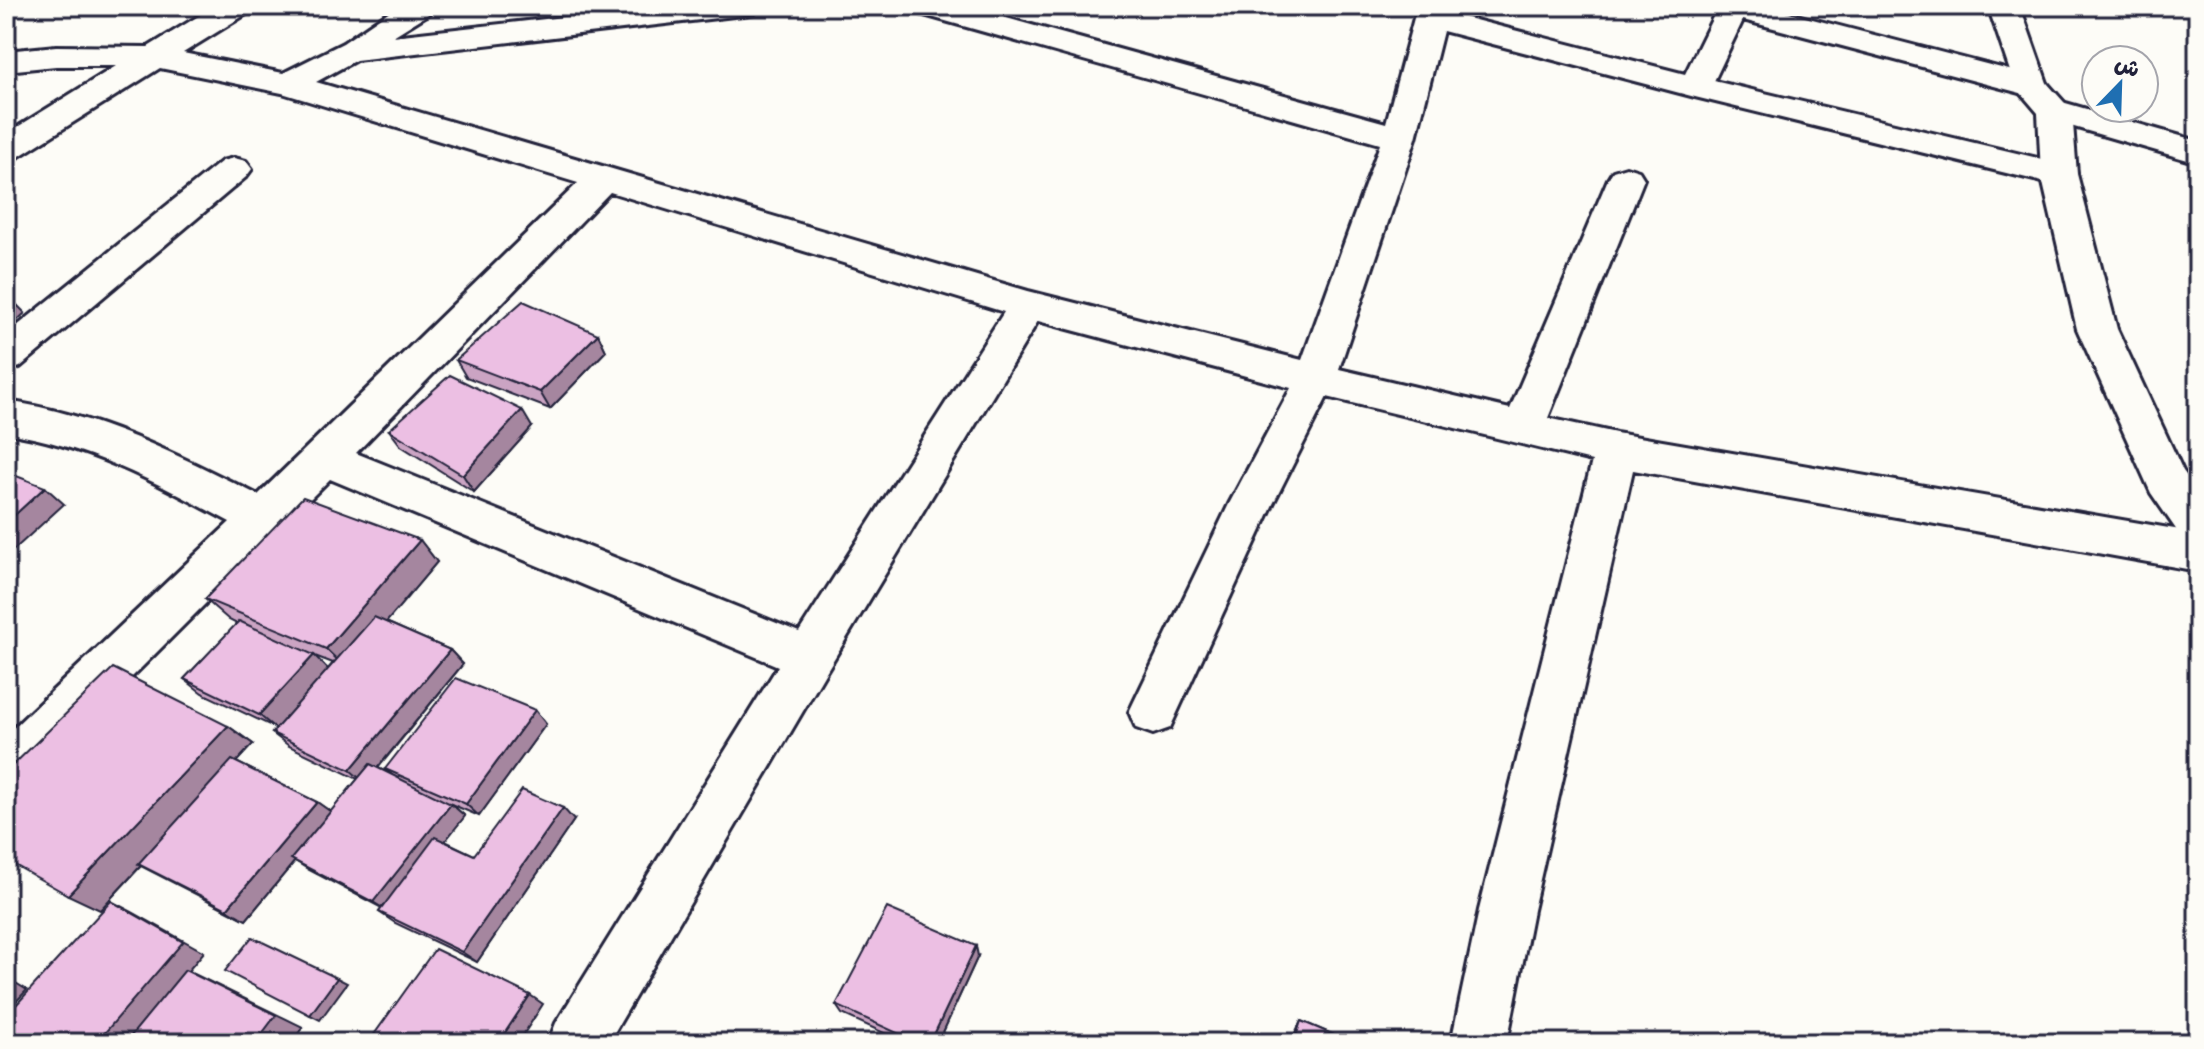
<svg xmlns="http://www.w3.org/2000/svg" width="2204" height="1049" viewBox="0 0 2204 1049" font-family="'Gochi Hand','Playpen Sans Arabic',sans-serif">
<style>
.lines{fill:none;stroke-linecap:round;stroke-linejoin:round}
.street-casing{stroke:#22223b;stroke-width:6}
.secondary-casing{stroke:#22223b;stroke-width:6}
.street{fill:#fdfcf7;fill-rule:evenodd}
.secondary{fill:#fdfcf7;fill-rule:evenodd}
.wall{fill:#cba4c3;stroke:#22223b;stroke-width:2;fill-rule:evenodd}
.shaded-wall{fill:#a5869f;stroke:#22223b;stroke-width:2}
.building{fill:#ecbfe3;stroke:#22223b;stroke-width:2}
</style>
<rect width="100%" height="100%" fill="#fdfcf7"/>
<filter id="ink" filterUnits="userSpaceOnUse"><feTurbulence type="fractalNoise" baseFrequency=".0125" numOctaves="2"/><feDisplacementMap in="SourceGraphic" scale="16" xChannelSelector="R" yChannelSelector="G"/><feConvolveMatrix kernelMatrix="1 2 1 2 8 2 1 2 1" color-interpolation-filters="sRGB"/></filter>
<g filter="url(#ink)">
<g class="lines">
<defs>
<g id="street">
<path d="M215,6H253L248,13L183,53L283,73L343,43L397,6H435L430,13L393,36L661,6H759L754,13L743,15L356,60L316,82L1028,291L1302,360L1380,144L917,13L912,6H963L1386,123L1414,18L1421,6H1453L1448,13L1685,74L1715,13L1710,6H1762L2044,79L2049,86L2044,93L2032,96L1743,20L1714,81L2071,166L2077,174L2071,182L2059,186L1695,97L1443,31L1416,138L1339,369L1510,409L1608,179L1613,171L1626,167L1639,171L1644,179L1548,418L1616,433L2198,533V571L1633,470L1533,910L1507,1043H1451L1479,910L1592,461L1327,397L1273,504L1170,728L1153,734L1136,728L1129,712L1229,504L1291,388L1038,321L826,672L608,1043H548L556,1023L778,666L330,479L24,785L6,791V735L230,522C157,483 88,445 6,433V401C98,414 176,454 258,495L578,183L282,93L160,68L18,157L6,160V134L116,66H56L6,71V51L56,46L148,47ZM610,192L1004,312L799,632L356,453Z"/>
<polygon points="2055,100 2198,141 2198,163 2043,118 2038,111 2043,104"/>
<polygon points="234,158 246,161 252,169 246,177 20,367 6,372 6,335 222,161"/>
</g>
<polygon id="secondary" points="1988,6 2020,6 2047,83 2072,111 2077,174 2117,329 2183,471 2198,491 2198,543 2182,538 2151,493 2077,329 2041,174 2038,113 2015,86"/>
</defs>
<use href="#street" class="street-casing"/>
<use href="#secondary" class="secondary-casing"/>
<use href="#street" class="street"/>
<use href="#secondary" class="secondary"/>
</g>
<g class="wall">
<polygon points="598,334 606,351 550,409 466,377 456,360"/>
<polygon points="532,427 474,492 401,446 389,430"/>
<path d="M420,540L437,562L386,622L450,650L463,664L378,768L392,775L385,769L535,710L546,724L479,816L451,804L465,816L445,841L474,855L574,820L477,962L395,923L379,912L382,908L309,870L295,861L246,920L141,866L100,910L228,726L253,744L236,762L317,802L331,812L358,779L289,746L272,733L276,728L202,693L184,679L237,624L229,620L205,599ZM307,653L333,663L328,669Z"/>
<polygon points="978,956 938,1043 906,1043 842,1014 836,1005"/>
<polygon points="1301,1021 1353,1043 1291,1043 1295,1033"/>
</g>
<g class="shaded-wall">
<polygon points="8,296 25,313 6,331 6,298"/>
<polygon points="598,334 606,351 550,409 540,392"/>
<polygon points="522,410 532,427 474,492 463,475"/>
<polygon points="45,487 64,504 6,557 6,523"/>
<polygon points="420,540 437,562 347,669 326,649"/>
<polygon points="450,650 463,664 365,783 350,770"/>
<polygon points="314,655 329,670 276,729 259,715"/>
<polygon points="535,710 546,724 479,816 466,804"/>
<polygon points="228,726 253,744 100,910 68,895"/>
<polygon points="317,802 334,814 246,920 227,909"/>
<polygon points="451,804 465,816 389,912 373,902"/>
<polygon points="563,808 574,820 477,962 462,952"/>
<polygon points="111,901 132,912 204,952 188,971 303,1027 291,1043 96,1043"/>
<polygon points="976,946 978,956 938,1043 930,1043"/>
<polygon points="6,977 27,990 6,1012"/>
<polygon points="337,978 347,983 320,1020 310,1015"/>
<polygon points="530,995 543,1004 518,1043 498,1043"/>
</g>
<g class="building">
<polygon points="523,301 598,334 540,392 456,360"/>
<polygon points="450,375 522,410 463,475 389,430"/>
<polygon points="6,472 45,487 6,523"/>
<polygon points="303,497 420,540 326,649 205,599"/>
<polygon points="374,617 450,650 350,770 272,733"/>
<polygon points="239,621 314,655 259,715 184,679"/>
<polygon points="113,668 228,726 68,895 6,860 6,772"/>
<polygon points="456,678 535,710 466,804 385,769"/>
<polygon points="232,760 317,802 227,909 138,864"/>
<polygon points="370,764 451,804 373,902 291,859"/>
<polygon points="522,790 563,808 462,952 379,912 435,837 474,855"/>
<polygon points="111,901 183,942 96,1043 6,1043 6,1016"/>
<polygon points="887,908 976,946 930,1043 919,1043 836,1005"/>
<polygon points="252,937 337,978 310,1015 225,971"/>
<polygon points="435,949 530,995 498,1043 368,1043"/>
<polygon points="185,970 276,1015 255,1043 125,1043"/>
<polygon points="1301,1021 1353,1043 1294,1043"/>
</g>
</g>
<rect width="2204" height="1049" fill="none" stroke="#fdfcf7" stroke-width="32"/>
<rect x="16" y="16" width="2172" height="1017" fill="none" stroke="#22223b" stroke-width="3" filter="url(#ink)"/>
<g transform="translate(2120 84) rotate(23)"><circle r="38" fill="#fdfcf7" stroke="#a5a5ac" stroke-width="2"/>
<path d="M0-6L14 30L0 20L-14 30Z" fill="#1f6fb2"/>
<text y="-12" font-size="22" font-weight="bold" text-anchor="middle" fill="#22223b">ش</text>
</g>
</svg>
